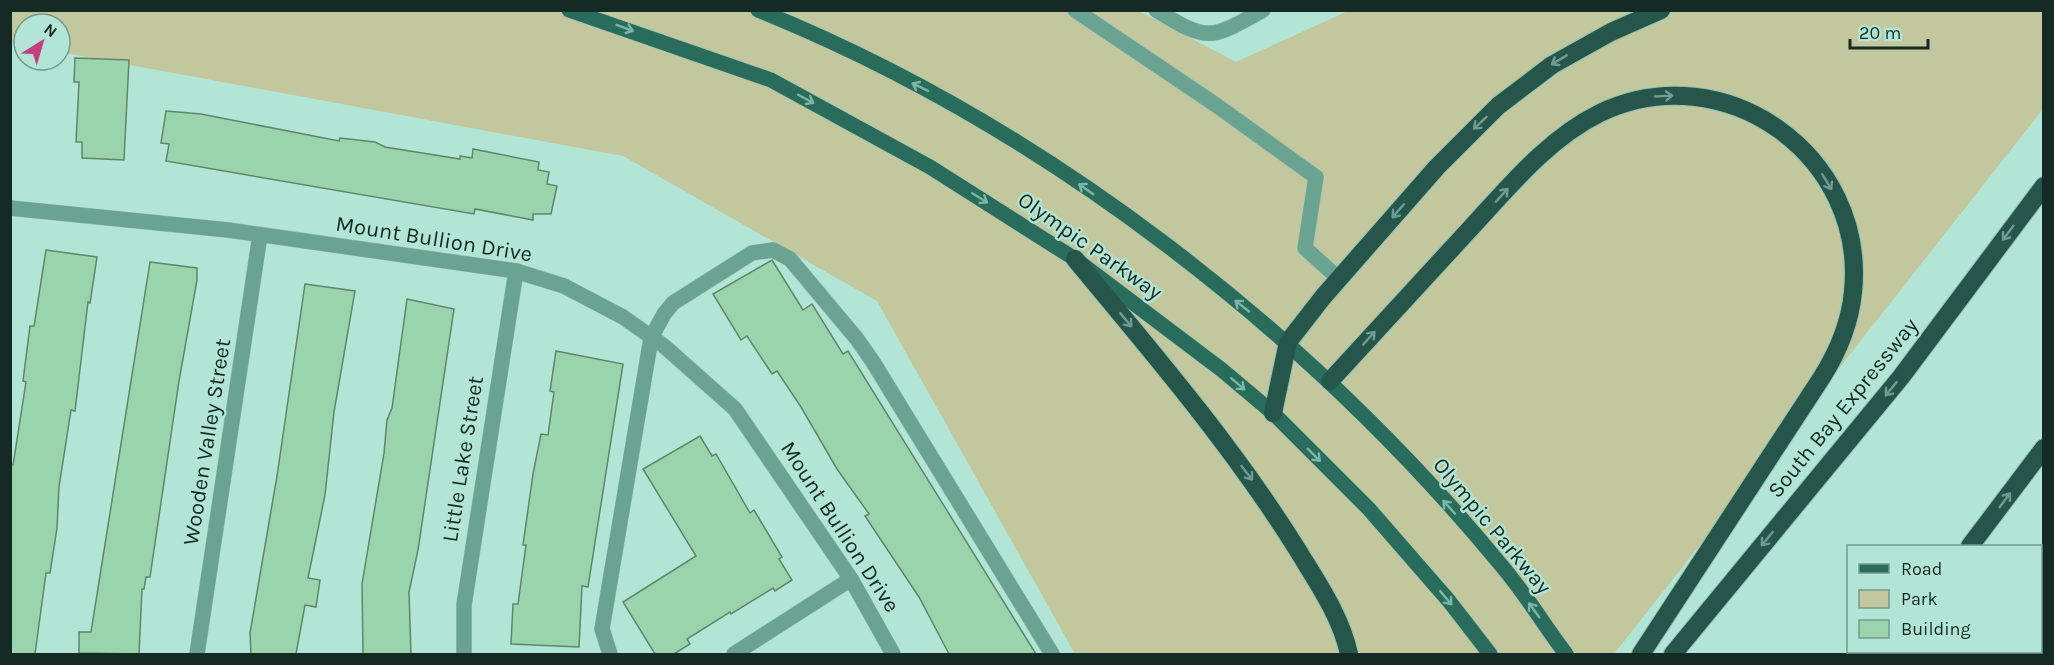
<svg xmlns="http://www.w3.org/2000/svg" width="2054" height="665" viewBox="0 0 2054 665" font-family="Karla,sans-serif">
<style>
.green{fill:#c2c79d}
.building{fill:#9ad4ac;stroke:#60856b;stroke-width:1.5}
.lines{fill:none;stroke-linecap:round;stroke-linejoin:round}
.service-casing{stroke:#93c0b3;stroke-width:16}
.minor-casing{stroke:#93c0b3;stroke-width:16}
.primary-casing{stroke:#93c0b3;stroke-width:16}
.motorway-casing{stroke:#93c0b3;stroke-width:20}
.service{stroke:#6ba393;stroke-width:15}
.minor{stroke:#6ba393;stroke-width:15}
.primary{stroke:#2a6c5c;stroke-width:15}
.motorway{stroke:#265549;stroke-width:18}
.oneway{stroke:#7cb5a5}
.oneway2{stroke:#6c9d90}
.labels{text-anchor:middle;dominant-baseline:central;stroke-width:4.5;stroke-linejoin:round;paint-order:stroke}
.street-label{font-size:22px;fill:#162a25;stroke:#b2e5d6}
</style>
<rect width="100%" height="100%" fill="#b2e5d6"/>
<polygon class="green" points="1137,10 1236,62 1348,11 2043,10 2043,109 1614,654 1075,654 877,301 623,156 60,52 60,24 24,24 24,46 11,43 10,11"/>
<g class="building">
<polygon points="75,58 129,60 124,160 82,158 82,142 76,142 79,82 74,82"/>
<polygon points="166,111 201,114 339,141 340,138 375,142 385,147 460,159 460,156 472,158 473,149 539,162 538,170 549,172 547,184 557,186 551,214 533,214 533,220 475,209 474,214 166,161 169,144 161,143"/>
<polygon points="46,250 97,257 90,303 88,302 75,411 71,410 59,487 57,528 50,573 46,573 35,654 10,654 10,465 13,465 26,382 23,381 30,326 34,326"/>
<polygon points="772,260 803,310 812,304 843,354 848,351 1036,654 949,654 919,597 865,516 869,514 837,469 801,407 777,371 772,374 747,336 741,340 713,294"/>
<polygon points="150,262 197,268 197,280 179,381 150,577 146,577 144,589 142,589 139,654 79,653 79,632 91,632"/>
<polygon points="305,284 355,291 334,412 325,495 308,578 320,580 316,607 305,605 296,654 251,654 250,633 277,476"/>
<polygon points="407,299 454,309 418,550 409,592 411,654 363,654 362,584 384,453 387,420 392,408"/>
<polygon points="556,351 623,364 588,587 582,586 579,647 511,644 513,604 518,604 526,545 523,545 533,474 541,434 548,435 554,392 550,391"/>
<polygon points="700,436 712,456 716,454 750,513 754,510 782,557 779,559 792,580 775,591 773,588 731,614 730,612 687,639 690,644 674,654 655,654 623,602 696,556 643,469"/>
</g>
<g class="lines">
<defs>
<g id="service">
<polyline points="1075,10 1216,105 1316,177 1305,248 1339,279"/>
<path d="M1156,10C1208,42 1210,40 1263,10"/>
<polyline points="610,654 602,629 651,338 664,314 673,303 752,253 773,250 790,259 857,339 873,362 1052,654"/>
</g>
<g id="minor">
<polyline points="10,208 228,230 516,271 564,286 623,317 664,346 735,409 851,579 893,654"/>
<polyline points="197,654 260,235"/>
<polyline points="464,654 464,605 516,271"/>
<polyline points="734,654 851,579"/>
</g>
<g id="primary">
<polyline points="569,10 771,80 930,167 1075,259 1222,370 1273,413 1369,509 1449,601 1490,654"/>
<path d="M758,10C1041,124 1308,331 1501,565C1525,593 1544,625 1566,654"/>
</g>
<g id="motorway">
<path d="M1075,259C1153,353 1232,445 1297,549C1317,582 1341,616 1349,654"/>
<path d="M1330,381C1376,331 1422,281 1468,231C1507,189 1547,139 1600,113C1724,54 1867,155 1853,292C1850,323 1839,350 1822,377L1641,654"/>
<polyline points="1273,413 1288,342 1323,297 1437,167 1498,106 1552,65 1611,32 1661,10"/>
<polyline points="1970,546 2044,448"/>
<polyline points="2040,639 2044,633"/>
<polyline points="1673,654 1901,377 2044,186"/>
<polyline points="1891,654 1893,652"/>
<polyline points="2034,654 2035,652"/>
</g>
</defs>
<use href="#service" class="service-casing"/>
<use href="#minor" class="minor-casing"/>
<use href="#primary" class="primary-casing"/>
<use href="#motorway" class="motorway-casing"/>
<use href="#service" class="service"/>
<use href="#minor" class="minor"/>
<use href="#primary" class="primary"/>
<use href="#motorway" class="motorway"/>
</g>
<defs><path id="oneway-shaft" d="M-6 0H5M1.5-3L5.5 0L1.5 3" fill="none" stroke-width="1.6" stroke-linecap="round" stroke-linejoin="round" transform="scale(1.5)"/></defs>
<g class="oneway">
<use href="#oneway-shaft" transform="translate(625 28) rotate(20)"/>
<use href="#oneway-shaft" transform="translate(920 87) rotate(-154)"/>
<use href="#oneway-shaft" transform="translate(806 99) rotate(28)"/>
<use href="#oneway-shaft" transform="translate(1086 189) rotate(-145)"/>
<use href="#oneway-shaft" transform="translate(980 198) rotate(32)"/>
<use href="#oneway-shaft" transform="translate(1242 306) rotate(-142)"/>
<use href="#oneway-shaft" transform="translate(1238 384) rotate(41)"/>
<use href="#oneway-shaft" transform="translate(1314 455) rotate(45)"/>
<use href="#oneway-shaft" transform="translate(1449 507) rotate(-132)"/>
<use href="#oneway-shaft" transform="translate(1446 598) rotate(50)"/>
<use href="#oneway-shaft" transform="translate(1534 610) rotate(-126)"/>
</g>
<g class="oneway2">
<use href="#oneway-shaft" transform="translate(1559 60) rotate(149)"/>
<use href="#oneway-shaft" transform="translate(1664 96) rotate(-3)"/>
<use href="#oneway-shaft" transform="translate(1480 123) rotate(137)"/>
<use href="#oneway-shaft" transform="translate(1827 182) rotate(59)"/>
<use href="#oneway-shaft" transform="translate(1502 195) rotate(-47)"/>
<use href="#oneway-shaft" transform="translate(1398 211) rotate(131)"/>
<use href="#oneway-shaft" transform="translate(2008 233) rotate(127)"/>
<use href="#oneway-shaft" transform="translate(1126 320) rotate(50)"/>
<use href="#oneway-shaft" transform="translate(1369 338) rotate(-48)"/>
<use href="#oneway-shaft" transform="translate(1891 389) rotate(129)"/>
<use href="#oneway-shaft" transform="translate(1247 473) rotate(52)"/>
<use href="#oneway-shaft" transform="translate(2005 500) rotate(-53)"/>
<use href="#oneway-shaft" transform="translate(1767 539) rotate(129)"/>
</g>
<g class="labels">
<g class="street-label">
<text transform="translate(434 239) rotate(9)">Mount Bullion Drive</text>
<text transform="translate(1090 246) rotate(35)">Olympic Parkway</text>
<text transform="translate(1843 408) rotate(-51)">South Bay Expressway</text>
<text transform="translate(207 442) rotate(-81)">Wooden Valley Street</text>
<text transform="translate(463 459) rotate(-81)">Little Lake Street</text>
<text transform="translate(1492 526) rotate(50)">Olympic Parkway</text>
<text transform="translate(840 527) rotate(57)">Mount Bullion Drive</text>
</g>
</g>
<rect width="2054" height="665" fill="none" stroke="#162a25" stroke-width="24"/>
<rect x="1847" y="545" width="195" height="108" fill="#b2e5d6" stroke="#749a8f" stroke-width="1.5"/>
<rect x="1859" y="564" width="30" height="9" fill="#2a6c5c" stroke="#749a8f" stroke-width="1.5"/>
<text x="1901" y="575" font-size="18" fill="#162a25">Road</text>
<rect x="1859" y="590" width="30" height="18" fill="#c2c79d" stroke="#749a8f" stroke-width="1.5"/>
<text x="1901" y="605" font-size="18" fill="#162a25">Park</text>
<rect x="1859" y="620" width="30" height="18" fill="#9ad4ac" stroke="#749a8f" stroke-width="1.5"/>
<text x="1901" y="635" font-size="18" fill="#162a25">Building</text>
<g transform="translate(42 42) rotate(37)"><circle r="28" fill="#b2e5d6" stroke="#749a8f" stroke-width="1.5"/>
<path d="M0-4.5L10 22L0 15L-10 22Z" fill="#c53f81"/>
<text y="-9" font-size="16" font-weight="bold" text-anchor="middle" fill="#162a25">N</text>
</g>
<path d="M1850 39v9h78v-9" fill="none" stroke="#162a25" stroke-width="3"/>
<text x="1859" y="39" font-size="18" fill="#162a25" stroke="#b2e5d6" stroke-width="4.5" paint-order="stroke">20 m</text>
</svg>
